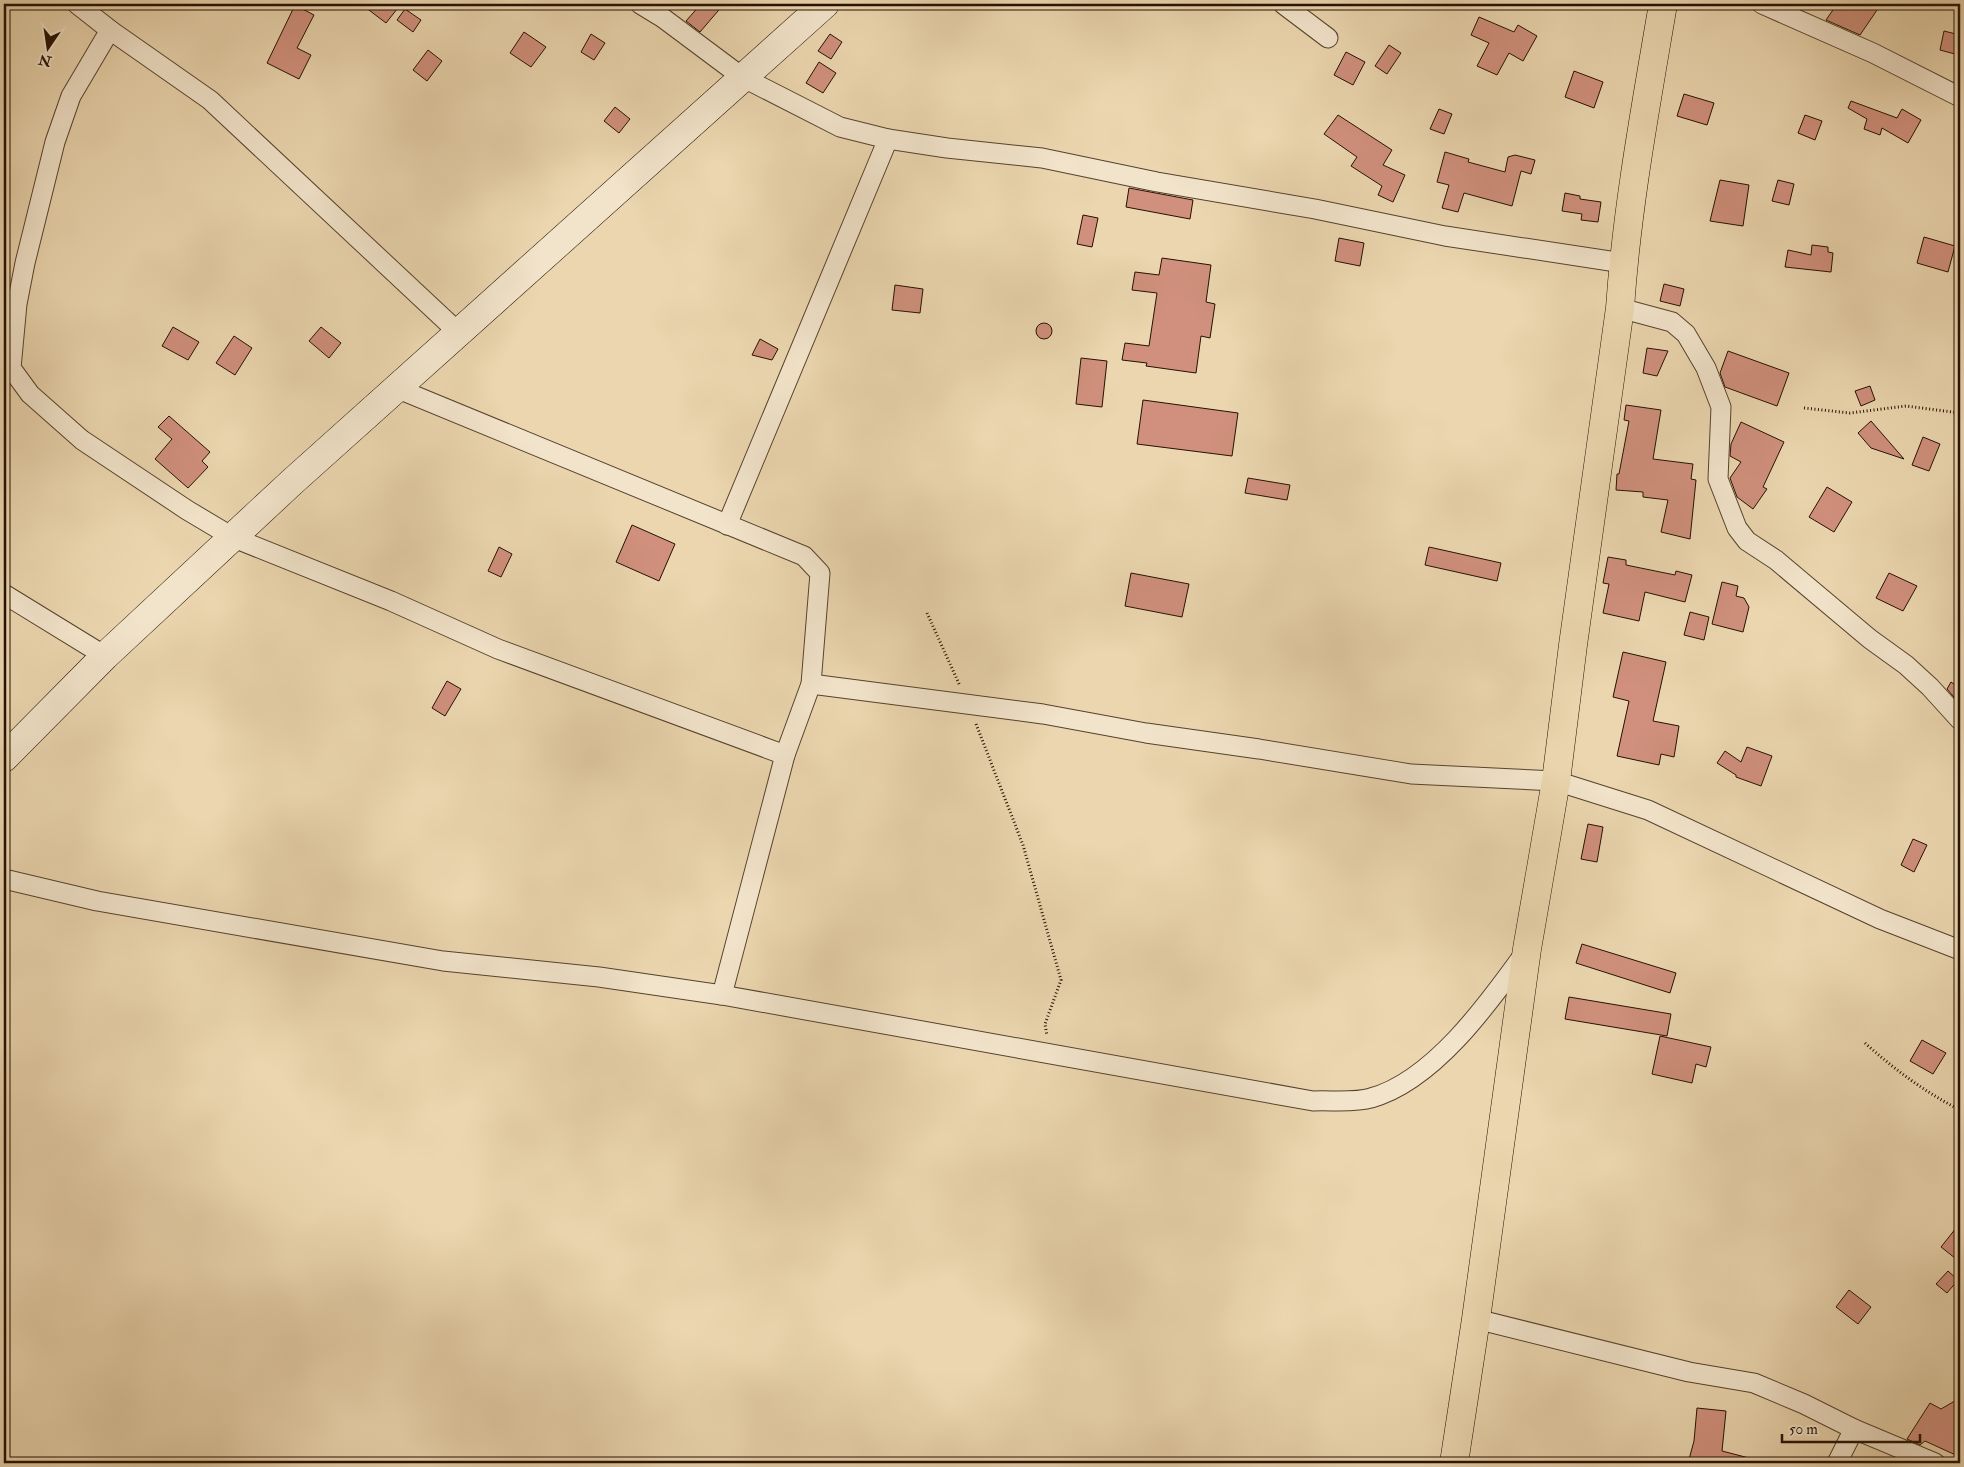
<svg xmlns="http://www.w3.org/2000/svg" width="1964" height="1467" viewBox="0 0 1964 1467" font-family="'IM FELL Double Pica',serif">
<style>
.building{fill:#d0907d;stroke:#251101}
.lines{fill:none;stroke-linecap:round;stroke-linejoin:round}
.street-casing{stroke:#56422c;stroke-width:21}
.secondary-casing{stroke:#251101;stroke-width:29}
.primary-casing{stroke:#251101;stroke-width:29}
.path{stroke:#251101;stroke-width:3;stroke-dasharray:1 2.5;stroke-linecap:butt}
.street{stroke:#f2e4cb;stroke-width:19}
.secondary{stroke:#f2e4cb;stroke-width:28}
.primary{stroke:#ebd6af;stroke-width:28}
</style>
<rect width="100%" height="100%" fill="#ebd6af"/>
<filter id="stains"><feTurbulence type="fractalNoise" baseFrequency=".004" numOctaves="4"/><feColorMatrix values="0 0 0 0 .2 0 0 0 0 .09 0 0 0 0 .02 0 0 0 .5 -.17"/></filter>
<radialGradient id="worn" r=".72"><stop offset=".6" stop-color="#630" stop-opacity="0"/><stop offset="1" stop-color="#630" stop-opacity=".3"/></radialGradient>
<g class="building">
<polygon points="361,4 401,4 386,23"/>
<polygon points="701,4 724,4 700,32 686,21"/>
<polygon points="1837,4 1868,4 1877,10 1860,35 1826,20"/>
<polygon points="295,5 314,15 297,48 311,55 299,79 267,63"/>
<polygon points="405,9 421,20 413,32 397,20"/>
<polygon points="1479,17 1514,32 1518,25 1537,36 1523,61 1509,53 1497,75 1477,66 1489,43 1471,35"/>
<polygon points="1944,31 1960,35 1955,54 1940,50"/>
<polygon points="524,32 546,47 531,67 510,53"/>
<polygon points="591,34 605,43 594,60 581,52"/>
<polygon points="830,34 842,42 831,59 818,51"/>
<polygon points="1389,45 1401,53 1387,74 1375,66"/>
<polygon points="428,50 442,61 427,81 413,70"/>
<polygon points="1346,52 1365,62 1353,85 1334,75"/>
<polygon points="819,62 836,73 823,93 806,83"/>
<polygon points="1574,71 1603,82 1594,108 1565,97"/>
<polygon points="1684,94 1714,103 1707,125 1677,116"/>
<polygon points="1851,101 1897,118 1902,109 1921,120 1908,143 1882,128 1880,135 1864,129 1867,119 1848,108"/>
<polygon points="615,107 630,119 619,133 604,121"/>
<polygon points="1439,109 1452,114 1444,134 1430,129"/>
<polygon points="1338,115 1392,150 1383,165 1405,175 1393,202 1378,195 1382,186 1351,166 1357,157 1324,134"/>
<polygon points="1805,115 1822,121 1815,140 1798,133"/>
<polygon points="1445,152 1469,159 1468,162 1505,172 1508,157 1515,155 1535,160 1531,174 1521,171 1512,206 1464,193 1458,212 1442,208 1449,185 1437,182"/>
<polygon points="1720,180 1749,185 1743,226 1710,221"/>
<polygon points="1778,180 1794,184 1789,205 1772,201"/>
<polygon points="1129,188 1193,200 1190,219 1126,207"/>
<polygon points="1565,193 1580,196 1580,199 1601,202 1598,222 1581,220 1582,214 1562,211"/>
<polygon points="1083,215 1098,218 1092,247 1077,244"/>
<polygon points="1924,237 1955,246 1948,272 1917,263"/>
<polygon points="1339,238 1364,243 1360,266 1335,261"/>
<polygon points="1812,245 1828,247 1828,252 1833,253 1831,272 1785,267 1788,250 1811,255"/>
<polygon points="1162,258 1211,265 1206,302 1215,304 1210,338 1201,336 1196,373 1146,366 1147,363 1122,360 1125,343 1149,346 1157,293 1132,290 1135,272 1159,275"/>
<polygon points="1664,284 1684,289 1680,306 1660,301"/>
<polygon points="895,285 923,289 920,313 892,310"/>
<circle cx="1044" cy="331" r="8"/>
<polygon points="173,327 199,342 188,360 162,346"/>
<polygon points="321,327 341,343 329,358 309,341"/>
<polygon points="234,336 252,348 235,375 216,363"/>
<polygon points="760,339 778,349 772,360 752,355"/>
<polygon points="1647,348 1668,351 1657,376 1643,373"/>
<polygon points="1728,351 1789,373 1777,406 1725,387 1720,373"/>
<polygon points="1081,358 1107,361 1102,407 1076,404"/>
<polygon points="1870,386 1875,400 1861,406 1855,391"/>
<polygon points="1143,400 1238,413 1232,456 1137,444"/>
<polygon points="1626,405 1661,410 1653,459 1693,464 1691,479 1696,480 1690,539 1661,532 1668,500 1643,497 1643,492 1616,490 1617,474 1619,474 1629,421 1624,420"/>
<polygon points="169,416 210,452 202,461 208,467 188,488 155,459 172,439 158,427"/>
<polygon points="1871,421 1904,459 1871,448 1858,433"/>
<polygon points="1741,422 1784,442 1763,487 1767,489 1753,509 1737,497 1730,478 1741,462 1730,456 1731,444"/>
<polygon points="1923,437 1940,444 1929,471 1912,465"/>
<polygon points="1248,478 1290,485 1287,500 1245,493"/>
<polygon points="1827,487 1852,502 1834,532 1809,517"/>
<polygon points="632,525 675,544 659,581 616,562"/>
<polygon points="499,547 512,554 501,577 488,571"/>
<polygon points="1429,547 1501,563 1497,581 1425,565"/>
<polygon points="1608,557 1626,560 1626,565 1675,575 1676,571 1692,575 1685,602 1645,592 1639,621 1603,613 1609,584 1603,583"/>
<polygon points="1131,573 1189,584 1182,617 1125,606"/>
<polygon points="1889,573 1917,586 1903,611 1876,598"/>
<polygon points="1722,582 1738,586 1736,596 1744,598 1749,607 1743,632 1712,624"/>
<polygon points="1690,612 1709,617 1704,640 1684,635"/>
<polygon points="1623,652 1666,662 1653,721 1679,726 1674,757 1661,754 1659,765 1617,756 1629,701 1613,697"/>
<polygon points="447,681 461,689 445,716 432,708"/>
<polygon points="1951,682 1960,688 1960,704 1947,689"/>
<polygon points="1747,747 1772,756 1761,786 1736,777 1736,775 1717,763 1725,751 1741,762"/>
<polygon points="1588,824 1603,827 1597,862 1581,859"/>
<polygon points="1913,839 1927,845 1914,872 1901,865"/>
<polygon points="1582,944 1676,973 1670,993 1576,963"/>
<polygon points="1569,997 1671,1014 1667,1036 1565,1019"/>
<polygon points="1660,1036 1711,1047 1706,1067 1696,1064 1692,1083 1652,1074"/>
<polygon points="1922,1040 1946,1053 1933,1074 1910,1061"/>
<polygon points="1960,1223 1960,1262 1941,1247"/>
<polygon points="1948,1271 1958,1280 1947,1293 1936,1284"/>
<polygon points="1849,1290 1871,1307 1858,1324 1836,1307"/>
<polygon points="1960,1398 1960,1457 1925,1441 1920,1445 1907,1439 1930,1403 1941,1409"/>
<polygon points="1697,1408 1726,1411 1722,1451 1749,1458 1749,1463 1688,1463 1694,1441"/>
</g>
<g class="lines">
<defs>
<g id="street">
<polyline points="77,4 110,30 210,100 459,333"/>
<polyline points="640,4 663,18 742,77 840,127 888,139 947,148 1042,158 1157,182 1315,209 1445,236 1623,263"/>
<polyline points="1283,4 1328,38"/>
<polyline points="1762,4 1873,53 1960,97"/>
<polyline points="110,30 71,96 55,142 25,263 17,304 11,368 30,394 82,440 187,510 234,538 391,601 498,649 785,755"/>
<polyline points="1620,308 1672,322 1686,334 1706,368 1721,407 1718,479 1737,528 1747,541 1776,560 1870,639 1906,665 1930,687 1960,720"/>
<polyline points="396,388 804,556 820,573 811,684 785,755 722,995"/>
<polyline points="727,525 888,139"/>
<polyline points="4,594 105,656"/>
<polyline points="811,684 1043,714 1146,733 1259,749 1411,774 1556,781 1648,810 1880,919 1960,950"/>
<path d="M4,879L97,901L443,961L599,977L722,995L1313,1101C1330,1100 1355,1103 1371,1098C1433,1081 1488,1004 1524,954"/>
<polyline points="1476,1319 1689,1372 1754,1383 1804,1404 1854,1429 1935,1463"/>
<polyline points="1837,1463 1854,1429"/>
</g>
<polyline id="secondary" points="4,758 105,656 292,482 825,4"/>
<path id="primary" d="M1454,1463L1476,1319L1527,949L1556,781L1573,645L1620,308C1627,206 1646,105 1663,4"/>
</defs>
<use href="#street" class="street-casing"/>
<use href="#secondary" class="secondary-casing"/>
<use href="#primary" class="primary-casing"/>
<g class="path">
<polyline points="1804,408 1850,413 1906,406 1960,413"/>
<polyline points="927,613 960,686"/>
<polyline points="976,724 1023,845 1061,980 1045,1024 1047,1036"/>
<path d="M1865,1043C1895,1070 1925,1092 1960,1110"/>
</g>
<use href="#street" class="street"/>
<use href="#secondary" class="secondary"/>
<use href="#primary" class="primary"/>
</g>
<rect width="1964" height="1467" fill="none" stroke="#ebd6af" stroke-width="20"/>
<rect x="5" y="5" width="1954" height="1457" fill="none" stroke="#251101" stroke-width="2.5"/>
<rect x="10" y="10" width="1944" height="1447" fill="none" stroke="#251101"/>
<g transform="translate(48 48) rotate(193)" stroke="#f2e4cb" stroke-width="4" paint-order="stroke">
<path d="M0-4L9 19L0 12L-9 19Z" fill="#251101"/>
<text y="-8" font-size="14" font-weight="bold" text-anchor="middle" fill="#251101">N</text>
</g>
<path d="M1782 1434v8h138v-8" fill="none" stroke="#251101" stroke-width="2.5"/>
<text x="1789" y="1434" font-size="15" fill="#251101" stroke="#f2e4cb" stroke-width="4" paint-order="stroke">50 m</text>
<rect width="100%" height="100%" filter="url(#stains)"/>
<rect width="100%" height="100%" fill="url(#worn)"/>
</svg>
